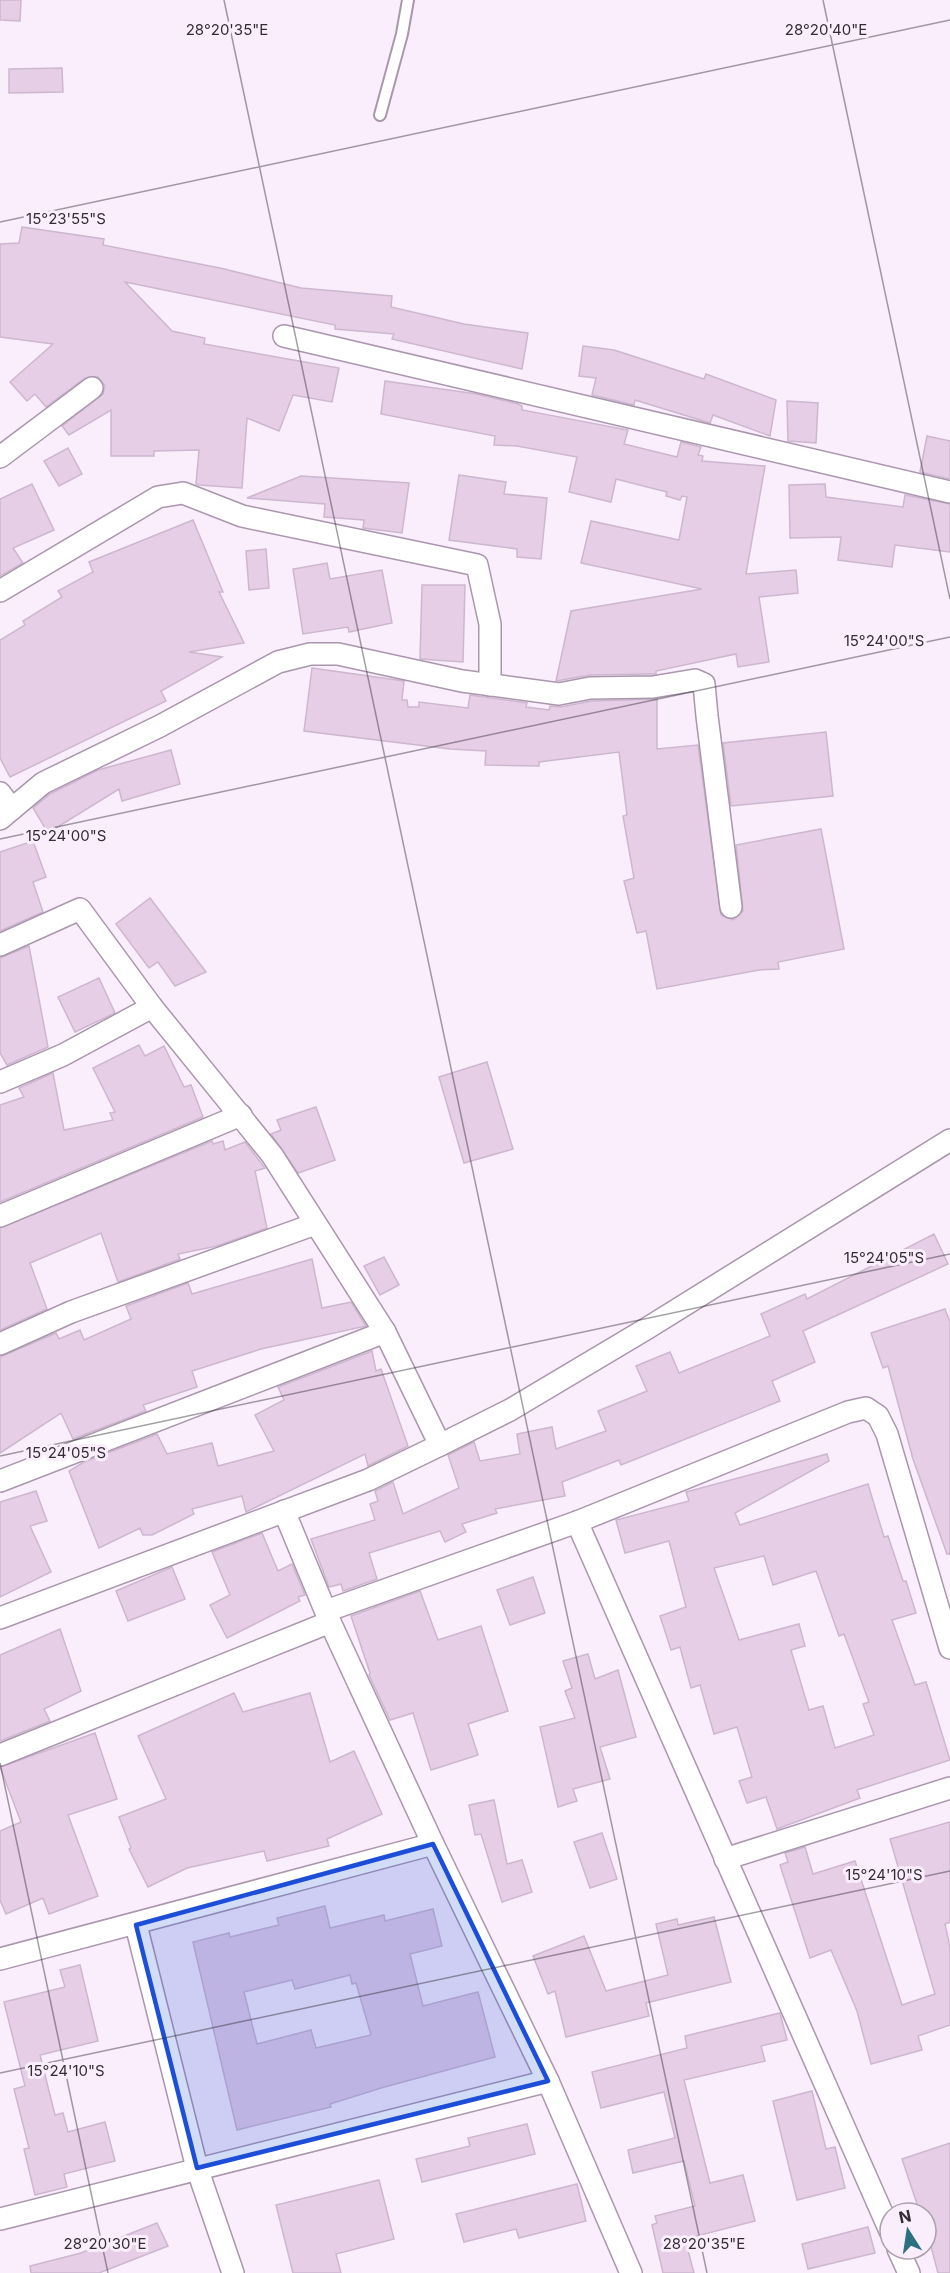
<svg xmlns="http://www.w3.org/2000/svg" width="950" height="2273" viewBox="0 0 950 2273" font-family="Inter,sans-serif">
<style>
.building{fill:#e6cee7;stroke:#cdb7cf;stroke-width:1.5;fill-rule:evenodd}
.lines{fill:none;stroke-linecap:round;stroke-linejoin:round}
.lane-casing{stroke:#aa96ad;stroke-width:14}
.street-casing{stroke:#aa96ad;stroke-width:24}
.lane{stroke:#fff;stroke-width:10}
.street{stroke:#fff;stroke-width:21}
.marked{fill:#1d4ed8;fill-opacity:0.2;stroke:#1d4ed8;stroke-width:4.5;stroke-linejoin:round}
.ticks{fill:none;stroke:#342c35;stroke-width:1.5;stroke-opacity:0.45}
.ticks-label{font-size:15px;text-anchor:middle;fill:#342c35;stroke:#faedfc;stroke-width:6;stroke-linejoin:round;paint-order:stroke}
</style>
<rect width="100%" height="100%" fill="#faedfc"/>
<g class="building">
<polygon points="0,0 21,0 20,21 0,20"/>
<polygon points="62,68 63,92 9,93 9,69"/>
<polygon points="22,227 104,239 103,245 220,268 301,288 392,296 391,307 464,324 528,333 522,369 392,339 394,334 335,329 335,325 125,282 172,331 205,338 204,344 339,368 332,402 293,395 279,431 247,418 242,488 199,485 196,484 199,450 154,451 154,456 111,456 111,410 69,435 62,426 103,394 105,386 98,377 85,378 46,407 35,394 27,401 10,382 53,344 0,337 0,244 19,243"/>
<polygon points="583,346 614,350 704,379 706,374 776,400 770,436 713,415 710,423 635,400 634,405 592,395 596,378 579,376"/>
<polygon points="385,381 477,394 518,404 522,406 522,410 628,430 624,444 677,457 681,442 701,447 698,455 703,456 702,461 765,466 746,574 796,570 798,593 759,597 769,662 738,667 736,654 656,671 656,674 652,674 590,675 556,681 571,611 702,589 581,563 591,521 679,540 687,497 682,496 680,500 666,496 667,492 616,479 611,502 569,492 577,457 517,446 494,445 495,436 381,414"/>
<polygon points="787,401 818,403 816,443 788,441"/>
<polygon points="927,436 950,441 950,479 920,472"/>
<polygon points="68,448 82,474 59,486 44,461"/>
<polygon points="459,475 506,482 504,494 547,498 541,559 517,557 517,549 449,540"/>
<polygon points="301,476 409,483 402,533 363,528 364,520 324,517 325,504 247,498"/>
<polygon points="32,484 54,530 13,548 23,563 0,576 0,499"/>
<polygon points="825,484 826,497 903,507 905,495 950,504 950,552 895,545 892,567 838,560 841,537 790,538 789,485"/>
<polygon points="193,520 223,592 219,592 244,643 189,652 222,657 161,691 166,701 10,777 0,758 0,640 25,625 23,621 62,597 58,591 93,572 89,562"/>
<polygon points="266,549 269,588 249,590 246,551"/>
<polygon points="327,563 330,579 382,570 392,623 349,632 348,627 303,634 293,569"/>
<polygon points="422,585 465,585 463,662 420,659"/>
<polygon points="312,668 404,681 402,700 407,700 408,707 419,707 419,702 468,708 470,695 527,703 526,707 549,710 550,706 561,707 591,701 657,699 657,749 698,745 721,915 733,920 743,911 736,845 821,829 844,949 778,962 779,969 759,970 657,989 646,931 637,933 624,881 634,878 623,816 627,815 619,752 539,762 539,766 485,765 486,751 450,749 304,731"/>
<polygon points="826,732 833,796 731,806 723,743"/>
<polygon points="171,750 180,784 122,801 119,789 48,833 33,808 50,794 98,770"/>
<polygon points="33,841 46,877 33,882 43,912 0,931 0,852"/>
<polygon points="150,898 206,972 175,986 158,962 149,968 116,924"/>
<polygon points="29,946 48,1047 7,1065 0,1053 0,958"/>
<polygon points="99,978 115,1013 75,1032 58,997"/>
<polygon points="139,1045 145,1056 164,1046 184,1087 191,1085 203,1117 0,1202 0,1105 24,1097 19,1088 53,1073 64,1130 113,1120 110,1113 115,1112 93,1068"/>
<polygon points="487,1062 513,1149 464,1163 439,1077"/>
<polygon points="316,1107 335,1160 298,1173 271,1134 281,1130 277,1120"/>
<polygon points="212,1141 213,1144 223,1141 225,1150 245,1142 265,1168 255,1171 267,1228 217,1246 178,1254 180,1259 118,1282 101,1233 30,1263 47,1309 0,1330 0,1228"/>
<polygon points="934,1234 948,1264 803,1331 815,1362 772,1381 780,1401 621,1465 619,1460 562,1482 565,1496 495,1509 497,1513 462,1524 466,1532 445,1542 440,1531 369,1553 377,1579 343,1591 341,1584 329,1587 311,1539 375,1520 370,1504 378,1501 375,1491 393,1482 403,1514 459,1488 448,1455 474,1442 480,1461 520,1454 517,1434 552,1427 556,1449 606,1431 598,1411 647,1391 636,1366 670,1352 679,1373 770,1336 761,1314 805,1294 807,1299"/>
<polygon points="384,1257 399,1285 380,1295 364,1266"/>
<polygon points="312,1259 322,1308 351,1302 366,1326 261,1349 192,1371 197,1387 143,1405 146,1411 73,1439 61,1413 0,1453 0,1357 56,1333 59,1339 80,1330 84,1340 131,1319 126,1306 188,1283 192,1294"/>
<polygon points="945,1309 950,1322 950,1554 947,1554 913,1459 888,1366 883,1368 871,1333"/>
<polygon points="372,1351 376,1371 381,1369 408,1446 368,1466 365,1454 246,1512 242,1496 192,1509 194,1514 152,1535 143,1535 140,1528 99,1548 69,1471 84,1462 157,1434 167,1454 212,1443 218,1466 274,1451 255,1415 284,1400 278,1387"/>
<path d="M827,1454L829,1461L735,1513L740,1525L868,1484L884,1537L888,1536L903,1581H906L916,1613L892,1620L915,1685L926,1682L950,1760L857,1790L860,1798L777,1829L766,1797L747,1803L739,1781L752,1777L737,1727L714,1734L700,1685L691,1688L680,1647L671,1650L660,1616L686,1607L669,1541L625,1553L616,1520L689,1501L686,1492ZM764,1556L773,1585L816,1571L839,1636L844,1634L869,1702L863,1704L874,1735L835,1748L823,1706L809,1710L791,1650L805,1646L799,1624L739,1640L714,1568Z"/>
<polygon points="36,1491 47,1521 30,1526 51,1572 0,1597 0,1502"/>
<polygon points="262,1533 278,1571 292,1564 305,1595 298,1597 300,1601 227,1638 210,1605 230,1595 212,1552"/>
<polygon points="172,1567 185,1599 128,1621 116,1591"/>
<polygon points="533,1577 545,1613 510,1625 497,1590"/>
<polygon points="420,1591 438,1640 481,1626 508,1711 468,1724 478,1755 431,1770 413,1713 390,1720 369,1675 370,1673 351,1616"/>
<polygon points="60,1629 81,1691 44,1709 50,1721 0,1741 0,1655"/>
<polygon points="588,1654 595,1679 618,1670 636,1737 600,1747 610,1779 573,1789 577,1801 558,1807 540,1727 575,1718 565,1691 572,1688 563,1661"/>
<polygon points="234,1693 243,1712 310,1693 330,1762 354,1751 382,1814 327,1839 329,1846 267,1861 264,1851 187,1868 148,1887 129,1849 131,1848 119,1817 166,1799 138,1736"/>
<polygon points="95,1733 117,1799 68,1815 98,1896 49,1914 43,1898 6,1914 0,1900 0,1831 21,1822 0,1767"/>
<polygon points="494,1800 507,1864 522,1860 532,1892 502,1902 481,1834 475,1835 469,1805"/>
<polygon points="950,1822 950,1922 945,1924 950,1947 950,2025 918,2036 922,2050 871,2064 857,2011 831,1950 810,1958 780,1865 788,1862 785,1853 805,1847 813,1874 855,1861 902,2005 935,1994 890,1839"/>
<polygon points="602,1833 617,1879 590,1888 574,1842"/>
<path d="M325,1906L330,1928L384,1915L385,1921L433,1909L442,1946L410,1954L423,2006L478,1992L495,2057L381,2088L330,2104L331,2107L237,2130L193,1942L229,1933L230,1937L279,1925L277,1918ZM350,1975L352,1984L356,1983L371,2035L316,2048L311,2030L257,2044L244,1992L292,1980L295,1989Z"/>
<polygon points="714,1917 731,1982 646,2003 649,2016 566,2037 555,1991 548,1994 533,1956 584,1936 606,1991 668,1975 656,1924 677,1919 678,1925"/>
<polygon points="80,1965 98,2041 40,2055 55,2115 63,2113 68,2132 105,2122 115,2161 64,2174 67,2187 35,2195 24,2149 29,2148 14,2089 25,2086 4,2002 65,1987 60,1970"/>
<polygon points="780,2013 787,2040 761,2046 765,2061 684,2080 710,2183 743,2175 755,2221 685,2239 694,2273 663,2273 652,2225 657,2223 655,2216 695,2206 684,2161 633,2173 628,2150 675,2138 664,2092 601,2108 592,2072 687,2048 685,2036"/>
<polygon points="812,2091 826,2149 835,2147 845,2188 797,2200 773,2101"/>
<polygon points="527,2124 535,2154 422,2182 416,2159 470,2146 468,2138"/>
<polygon points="950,2143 950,2273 938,2273 926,2228 926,2213 919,2210 902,2159"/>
<polygon points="379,2180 394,2239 336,2254 341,2273 293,2273 276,2205"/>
<polygon points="577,2184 586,2221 519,2238 516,2229 464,2242 456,2214"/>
<polygon points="157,2223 168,2246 99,2273 31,2273 30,2266 81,2253"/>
<polygon points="868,2227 875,2253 808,2269 802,2244"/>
</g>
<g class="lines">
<defs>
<polyline id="lane" points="380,115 402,34 408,0"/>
<g id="street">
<polyline points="284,336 950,492"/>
<polyline points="0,457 92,388"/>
<polyline points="0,591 158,497 183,493 242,516 477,565 490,624 490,685"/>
<polyline points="0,793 12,809"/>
<polyline points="0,819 43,783 160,726 278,662 310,654 338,654 462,681 559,694 590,688 653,687 695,680 704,684 707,716 731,907"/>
<polyline points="0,945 80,909 152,1007 272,1155 385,1332 440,1445"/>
<polyline points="0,1082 63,1055 152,1007"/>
<polyline points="0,1216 241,1115"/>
<polyline points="0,1344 71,1312 315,1224"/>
<polyline points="0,1481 385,1332"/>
<polyline points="284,1511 330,1622 433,1844 548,2081 631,2273"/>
<polyline points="577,1522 890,2231"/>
<polyline points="326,1611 577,1522 848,1412 866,1408 878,1416 887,1434 950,1648"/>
<polyline points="0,1618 368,1480 440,1445 510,1410 646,1329 950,1140"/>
<polyline points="0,1755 330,1622"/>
<polyline points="725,1859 950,1788"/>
<polyline points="136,1925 197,2168 233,2273"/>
<polyline points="0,1959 433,1844"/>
<polyline points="0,2219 548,2081"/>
<polyline points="898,2249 909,2273"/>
</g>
</defs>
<use href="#lane" class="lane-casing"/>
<use href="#street" class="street-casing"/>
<use href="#lane" class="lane"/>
<use href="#street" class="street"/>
</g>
<path class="marked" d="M433,1844L548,2081L197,2168L136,1925Z"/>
<path class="ticks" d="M224,0L707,2273M823,0L950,599M0,222L950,20M0,839L950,637M0,1456L950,1254M0,1763L108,2273M0,2073L950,1871"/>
<g class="ticks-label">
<text x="227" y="35">28°20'35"E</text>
<text x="826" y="35">28°20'40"E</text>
<text x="66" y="224">15°23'55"S</text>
<text x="884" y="646">15°24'00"S</text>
<text x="66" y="841">15°24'00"S</text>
<text x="884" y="1263">15°24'05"S</text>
<text x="66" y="1458">15°24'05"S</text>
<text x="884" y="1880">15°24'10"S</text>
<text x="66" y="2076">15°24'10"S</text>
<text x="105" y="2249">28°20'30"E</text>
<text x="704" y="2249">28°20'35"E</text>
</g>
<g transform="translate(908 2231) rotate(348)"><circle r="28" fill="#faedfc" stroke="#aba0ac" stroke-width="1.5"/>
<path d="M0-4.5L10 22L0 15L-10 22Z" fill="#2c7180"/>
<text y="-9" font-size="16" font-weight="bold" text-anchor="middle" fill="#342c35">N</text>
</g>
</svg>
